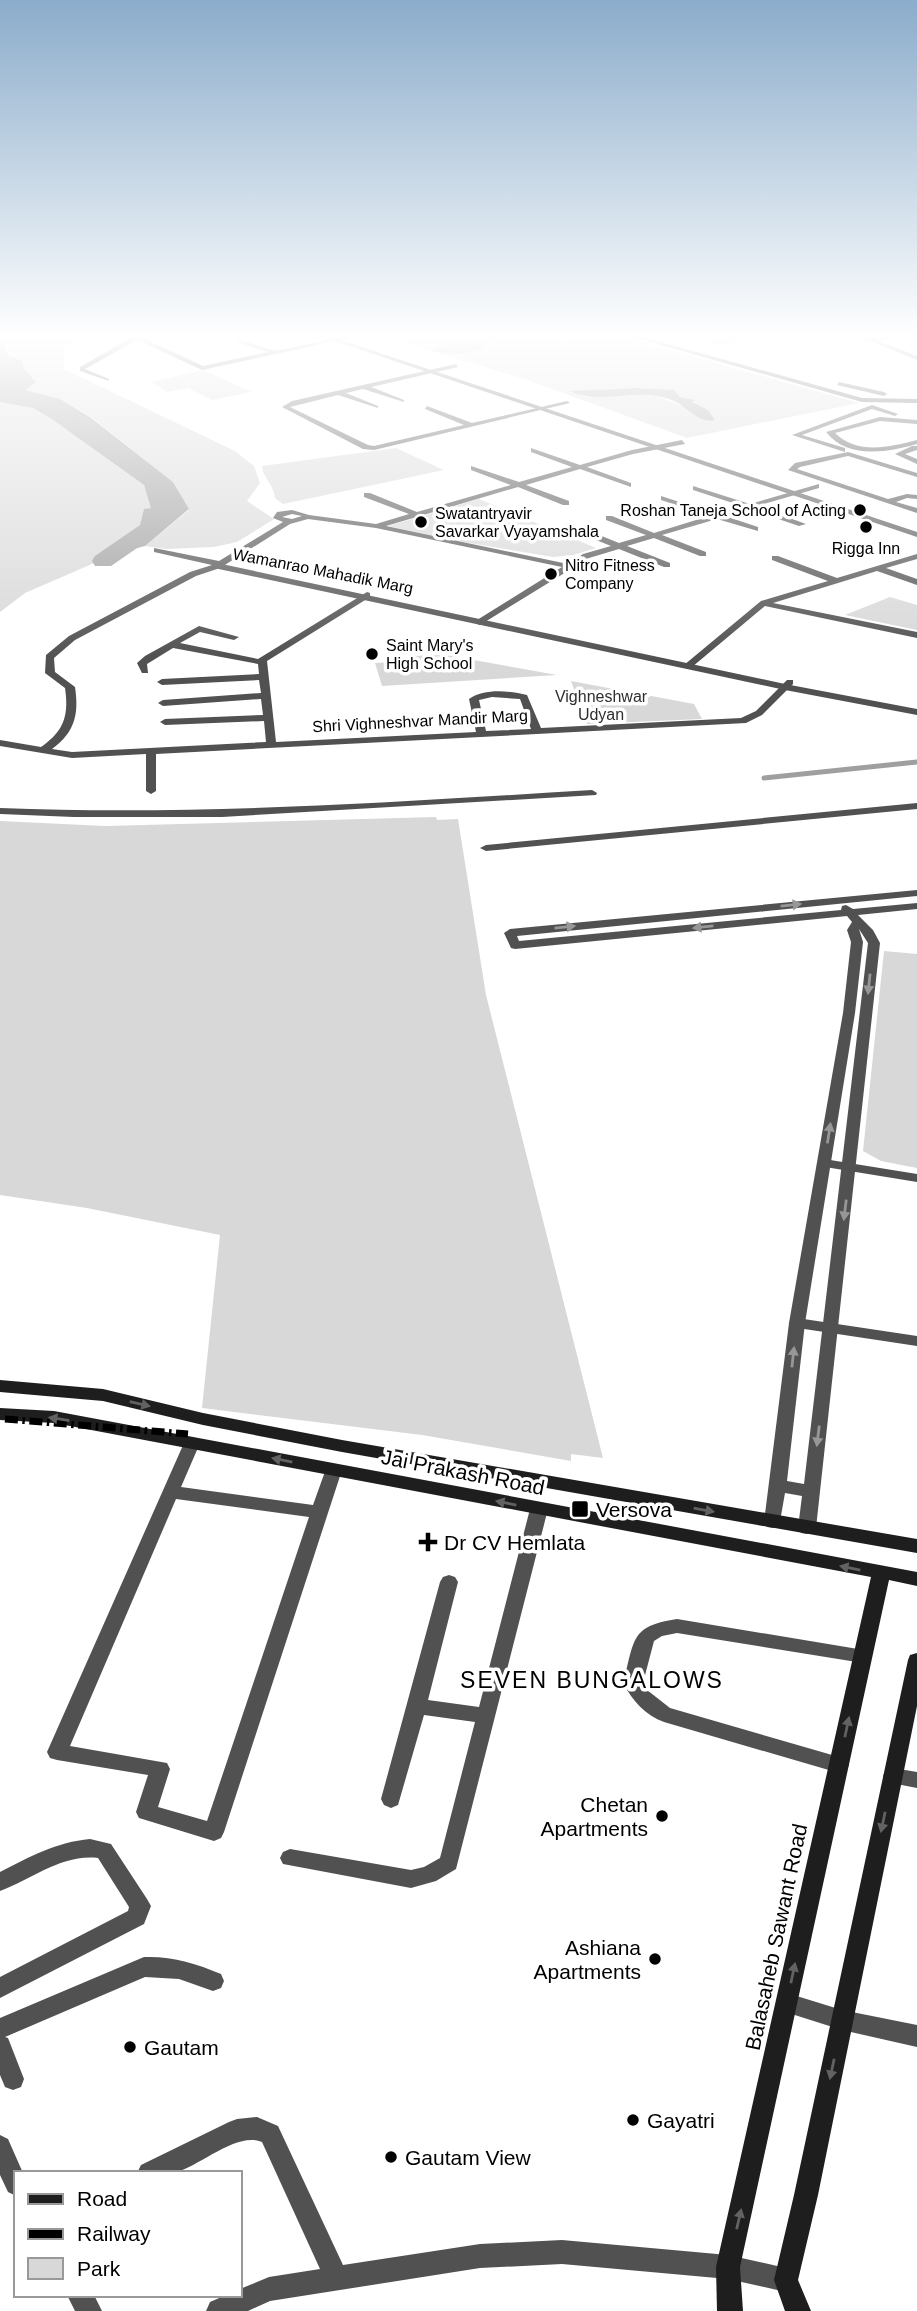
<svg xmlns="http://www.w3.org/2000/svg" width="917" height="2311" viewBox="0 0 917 2311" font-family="Arial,sans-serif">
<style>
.green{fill:#d8d8d8;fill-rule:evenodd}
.water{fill:#9f9f9f}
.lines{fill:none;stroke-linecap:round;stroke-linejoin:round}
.stream{stroke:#9f9f9f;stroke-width:5}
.river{fill:#9f9f9f;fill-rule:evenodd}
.minor{fill:#515151;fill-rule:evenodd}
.tertiary{fill:#515151;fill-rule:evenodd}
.secondary{fill:#1e1e1e;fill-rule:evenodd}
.rail{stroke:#000;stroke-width:7;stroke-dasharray:13 4.5 2.5 4.5;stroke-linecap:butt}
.oneway{fill:#979797}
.oneway2{fill:#626262}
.poi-dot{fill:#000;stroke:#fff;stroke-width:2.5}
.labels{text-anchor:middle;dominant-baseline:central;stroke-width:7;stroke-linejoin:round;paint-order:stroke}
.far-poi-label{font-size:16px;fill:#000;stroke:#fff;text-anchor:start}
.far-street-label{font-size:16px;fill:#000;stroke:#fff}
.far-park-label{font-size:16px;fill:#2f2f2f;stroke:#fff}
.near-street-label{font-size:21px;fill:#000;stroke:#fff}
.near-poi-label{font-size:21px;fill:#000;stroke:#fff;text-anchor:start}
.near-neighbourhood-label{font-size:23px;letter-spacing:2px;fill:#000;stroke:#fff}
</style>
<rect width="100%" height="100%" fill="#fff"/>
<g class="green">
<path d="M21,335H94L64,348V369L235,451L254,466L260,483L247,501L274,519L237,542L214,547L166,549L145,546L189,510L173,482L90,416L60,399L24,390L35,381C23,368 3,357 6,337Z"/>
<path d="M377,335H473L462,342L430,349L461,353L484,348L481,344L497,335H552L556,339H568L573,335H616L859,403L687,438L525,379ZM618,388H650L693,400L695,404L708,410L682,406L649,393L585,397L570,392Z"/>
<polygon points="683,335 765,335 771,337 719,346"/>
<polygon points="203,370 252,392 212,400 188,388 167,392 152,382"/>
<polygon points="0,391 27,403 53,420 144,485 153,515 115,554 25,593 0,612"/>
<path d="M396,448L444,470L283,504L275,498C274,485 263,478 262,466Z"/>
<polygon points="479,499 596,548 573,555 553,557 457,541 388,526"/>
<polygon points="890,597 917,605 917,630 845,615"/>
<polygon points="445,655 557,675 382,686 375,663 413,661 413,656"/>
<polygon points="571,681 694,704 702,719 587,724"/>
<polygon points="436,817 437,820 458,819 486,995 603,1458 571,1454 571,1461 422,1435 202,1408 220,1235 87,1208 0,1195 0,821 105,826"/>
<polygon points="884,951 917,954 917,1168 881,1161 863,1151"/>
</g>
<g class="water">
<polygon points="0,335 21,335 6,337 5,346 8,355 22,361 24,369 36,382 25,390 60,399 90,417 173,482 189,509 145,546 115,554 153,515 144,485 53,420 27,404 0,391"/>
<path d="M473,335H497L482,344L484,348C469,354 444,357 429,349L461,342Z"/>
<path d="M635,388L674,390L680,397L695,400L692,402L708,410L715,420C700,424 688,408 676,402C639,384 603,407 569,391Z"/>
</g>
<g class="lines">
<polyline class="stream" points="764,778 917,762"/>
<g class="river">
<polygon points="0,390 52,401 77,419 67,425 39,409 0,402"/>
<path d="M152,508L160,509C164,516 163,526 159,533L111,566H95L92,561L95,556L140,525L144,509Z"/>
</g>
<g class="minor">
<polygon points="144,335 141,337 203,366 268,352 237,342 239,339 275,351 351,335 363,335 202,370 137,340 85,369 109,379 109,381 80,371 80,367 134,336"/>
<polygon points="855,335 872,338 912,335 879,341 917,356 917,360"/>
<polygon points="456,364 458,367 371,387 404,400 404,402 363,389 346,393 378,406 378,408 338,395 290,407 368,445 374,446 464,425 425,409 427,406 472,423 567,401 570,403 374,450 363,449 282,407 292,401"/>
<polygon points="872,405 898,414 895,416 872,409 802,435 845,448 845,452 792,435"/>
<path d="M880,417L917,420V424L880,421L835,433C857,455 890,447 917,440V444C888,452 848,460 826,432Z"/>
<path d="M682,440L685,444L633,454L587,467L631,483V487L580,469L526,485L569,501V505H563L518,487L386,526L568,564L583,554L611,546L566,528V524H572L619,543L646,535L606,520V516H612L654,533L709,516L661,500V496L717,514L742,506L693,490V486L750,504L819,484V488L757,506L806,524L799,526L749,509L725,516L758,527V531L717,519L662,535L706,552V556H700L654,538L627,546L670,563V567H664L619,549L589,558L480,625L477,624V620L562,567L376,528L308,519L290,524L220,568L196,576L75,640L54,658L55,672L75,687C79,714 75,732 52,749L72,752L266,742L264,721L165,725L160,722L165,719L263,715L261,699L163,706L158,703L163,700L261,693L259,680L162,685L157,682L162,679L259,674L258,664L173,648L147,664L148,673H142L137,663L145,656L199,626L239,637L234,640L200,632L180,643L258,659L367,592L370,593V597L267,661L276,742L476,732L469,699C485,688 509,691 527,695L541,728L741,718L756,711L787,680H793V684L762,715L746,723L156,754V791L151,794L146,791V754L72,758L0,746V740L41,747C64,731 69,716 65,688L45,673L46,655L69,636L190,572L212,565L154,552V548L219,561L283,522L273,518L277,512L292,510L309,515L376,524L409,514L364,497V493H370L417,512L511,485L471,470V466L519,482L572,467L531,452V448L580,465L632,450ZM292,514L302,516L292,519L282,517ZM492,697L520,699L531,729L486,731L479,700Z"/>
<polygon points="912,446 917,446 917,450 905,454 917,459 917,464 895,454"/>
<polygon points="848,452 917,473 917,477 848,456 800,467 797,469 888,499 907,494 917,495 917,499 907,498 896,502 917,508 917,513 788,470 795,463"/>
<polygon points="917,554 917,559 886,568 917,579 917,585 877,571 773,603 917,632 917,638 765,606 692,667 684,665 761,601 828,581 772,560 772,556 778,556 837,578"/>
<path d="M592,790L597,793L596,795L222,817H74L0,814V808C198,816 394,802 592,790Z"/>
<polygon points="917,803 917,809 486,851 480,848 486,845"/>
<polygon points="824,1159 917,1174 917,1182 819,1166 817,1163 819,1160"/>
<polygon points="797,1318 917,1336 917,1346 791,1327 789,1323 791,1319"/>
<path d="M192,1437L198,1439L200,1443L181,1487L313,1505L327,1466L333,1464L339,1466L342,1470L224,1832L221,1838L214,1841L139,1818L136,1812L148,1775L57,1760L50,1758L47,1752L184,1443L186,1439ZM176,1499L309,1517L207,1821L158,1807L170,1769L167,1763L70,1746Z"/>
<polygon points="539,1503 545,1505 548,1509 456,1869 436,1881 411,1888 283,1864 280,1858 283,1852 290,1849 411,1870 424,1867 440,1858 475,1722 424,1715 398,1805 391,1808 384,1805 381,1799 440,1582 443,1577 449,1575 455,1577 458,1582 428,1700 479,1707 530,1509 533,1505"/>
<path d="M677,1619L870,1651L872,1656L870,1661L863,1663L677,1633L662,1636L654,1641L643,1683L647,1690L670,1708L846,1759L849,1765L846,1771L839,1773L664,1722C646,1716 632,1700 623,1683C635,1641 629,1626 677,1619Z"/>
<polygon points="893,1768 917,1772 917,1788 886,1782 883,1776 886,1770"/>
<path d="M90,1839L111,1844L147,1899L151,1906L144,1924L0,1998V1977L128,1911L129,1907L98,1858C61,1854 33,1879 0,1891V1872C29,1857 57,1842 90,1839Z"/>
<path d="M144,1957C172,1956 195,1963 221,1974L224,1981L221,1988L213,1991L179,1979L145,1977L5,2037L8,2038L24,2079L21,2087L13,2090L5,2087L0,2075V2018Z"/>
<polygon points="787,1993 842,2010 917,2025 917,2047 842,2030 779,2010 776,2003 779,1996"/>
<path d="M257,2117L278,2126L343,2265L480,2244L562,2240L728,2255L786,2268L795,2271L798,2280L795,2289L786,2292L728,2279L562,2264L480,2268L270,2301L248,2311H206L210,2302L226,2295H240V2289L269,2277L320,2269L262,2142C237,2131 200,2166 176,2172C165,2175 149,2173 137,2173L141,2165L229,2122L237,2119Z"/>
<polygon points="0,2135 8,2139 23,2173 16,2173 16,2196 8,2192 0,2175"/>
<polygon points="67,2295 94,2295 102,2311 75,2311"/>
</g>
<g class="tertiary">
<polygon points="317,335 326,335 917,532 917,537"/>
<polygon points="626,335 636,335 862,398 917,399 917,403 862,402"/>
<polygon points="839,382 884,392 887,394 884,396 837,385"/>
<polygon points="217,563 785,684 917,709 917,715 785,690 214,568 214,564"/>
<path d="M917,890V896L517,936L519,941L841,910L842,906L846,905L853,909L917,903V909L858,915L873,930L880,943L816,1528L813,1533L807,1534L801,1533L798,1528L802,1496L785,1493L779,1527L773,1528L767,1527L764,1522L789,1323L843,1013L851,942L847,930L852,922L847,916L515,949L511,948L504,933L510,929ZM859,929L868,943L804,1484L787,1481L805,1323L855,1013L863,942Z"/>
</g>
<g class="secondary">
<polygon points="0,1380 103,1389 203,1413 342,1440 917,1539 917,1553 342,1452 203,1425 103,1401 0,1392"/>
<polygon points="0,1408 54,1411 917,1572 917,1586 889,1580 740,2267 743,2311 717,2311 716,2267 871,1577 54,1423 0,1420"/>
<polygon points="917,1653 917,1706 818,2195 798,2280 811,2311 785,2311 774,2280 794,2195 908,1660 910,1655"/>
</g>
<polyline class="rail" points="5,1419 188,1434"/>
</g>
<defs><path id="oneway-solid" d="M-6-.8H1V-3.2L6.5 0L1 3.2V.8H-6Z" transform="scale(1.75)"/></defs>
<g class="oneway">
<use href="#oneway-solid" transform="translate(791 905) rotate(-6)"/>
<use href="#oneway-solid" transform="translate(565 927) rotate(-6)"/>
<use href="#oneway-solid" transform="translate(703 927) rotate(174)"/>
<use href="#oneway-solid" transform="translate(869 984) rotate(96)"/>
<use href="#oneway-solid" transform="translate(829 1133) rotate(-81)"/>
<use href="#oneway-solid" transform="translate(845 1210) rotate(97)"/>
<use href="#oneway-solid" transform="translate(793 1357) rotate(-84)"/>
<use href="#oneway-solid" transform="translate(818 1436) rotate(97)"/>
</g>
<g class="oneway2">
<use href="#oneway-solid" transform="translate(140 1404) rotate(13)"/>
<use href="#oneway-solid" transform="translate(59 1419) rotate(-171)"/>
<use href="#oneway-solid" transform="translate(282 1460) rotate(-169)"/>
<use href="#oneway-solid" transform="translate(506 1503) rotate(-169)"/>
<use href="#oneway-solid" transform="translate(704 1510) rotate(10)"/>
<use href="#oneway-solid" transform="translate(850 1568) rotate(-169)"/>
<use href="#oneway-solid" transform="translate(847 1727) rotate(-78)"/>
<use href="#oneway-solid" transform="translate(883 1822) rotate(102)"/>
<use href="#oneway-solid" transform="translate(793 1973) rotate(-78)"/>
<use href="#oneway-solid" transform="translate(832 2069) rotate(102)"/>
<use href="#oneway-solid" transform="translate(739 2219) rotate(-77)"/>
</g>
<linearGradient id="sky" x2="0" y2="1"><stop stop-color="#8baccb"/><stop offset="0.51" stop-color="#fff"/><stop offset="1" stop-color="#fff" stop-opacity="0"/></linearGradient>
<rect width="917" height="659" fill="url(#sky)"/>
<g class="poi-dot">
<circle cx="860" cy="510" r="7"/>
<circle cx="421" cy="522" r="7"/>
<circle cx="866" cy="527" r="7"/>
<circle cx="551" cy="574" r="7"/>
<circle cx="372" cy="654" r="7"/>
<rect x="571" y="1500" width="18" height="18" rx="3.5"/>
<path d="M424.5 1531.5h7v7h7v7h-7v7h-7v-7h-7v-7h7z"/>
<circle cx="662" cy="1816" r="7"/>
<circle cx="655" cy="1959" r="7"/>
<circle cx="130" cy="2047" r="7"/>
<circle cx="633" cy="2120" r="7"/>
<circle cx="391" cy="2157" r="7"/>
</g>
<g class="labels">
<g class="far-poi-label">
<text x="846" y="510" text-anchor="end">Roshan Taneja School of Acting</text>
<text x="435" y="513">Swatantryavir<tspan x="435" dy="18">Savarkar Vyayamshala</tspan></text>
<text x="866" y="548" text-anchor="middle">Rigga Inn</text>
<text x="565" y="565">Nitro Fitness<tspan x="565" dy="18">Company</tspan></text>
<text x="386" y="645">Saint Mary's<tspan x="386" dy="18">High School</tspan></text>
</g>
<g class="far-street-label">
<text transform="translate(323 571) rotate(11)">Wamanrao Mahadik Marg</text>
<text transform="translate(420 721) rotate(-3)">Shri Vighneshvar Mandir Marg</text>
</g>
<g class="far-park-label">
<text x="601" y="696">Vighneshwar<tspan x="601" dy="18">Udyan</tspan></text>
</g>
<g class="near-street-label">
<text transform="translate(463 1472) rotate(11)">Jai Prakash Road</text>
<text transform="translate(776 1937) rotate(-78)">Balasaheb Sawant Road</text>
</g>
<g class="near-poi-label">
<text x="596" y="1509">Versova</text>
<text x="444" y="1542">Dr CV Hemlata</text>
<text x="648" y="1804" text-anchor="end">Chetan<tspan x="648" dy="24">Apartments</tspan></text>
<text x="641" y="1947" text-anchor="end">Ashiana<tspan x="641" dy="24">Apartments</tspan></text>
<text x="144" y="2047">Gautam</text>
<text x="647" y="2120">Gayatri</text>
<text x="405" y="2157">Gautam View</text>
</g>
<g class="near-neighbourhood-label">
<text x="592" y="1680">SEVEN BUNGALOWS</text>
</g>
</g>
<rect x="14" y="2171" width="228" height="126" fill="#ffffff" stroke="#999999" stroke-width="2"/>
<rect x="28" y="2194" width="35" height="10" fill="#1e1e1e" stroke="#999999" stroke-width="2"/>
<text x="77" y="2206" font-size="21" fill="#000000">Road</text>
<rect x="28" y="2229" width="35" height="10" fill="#000000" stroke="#999999" stroke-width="2"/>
<text x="77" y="2241" font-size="21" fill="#000000">Railway</text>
<rect x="28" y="2258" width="35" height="21" fill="#d8d8d8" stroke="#999999" stroke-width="2"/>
<text x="77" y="2276" font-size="21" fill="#000000">Park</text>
</svg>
